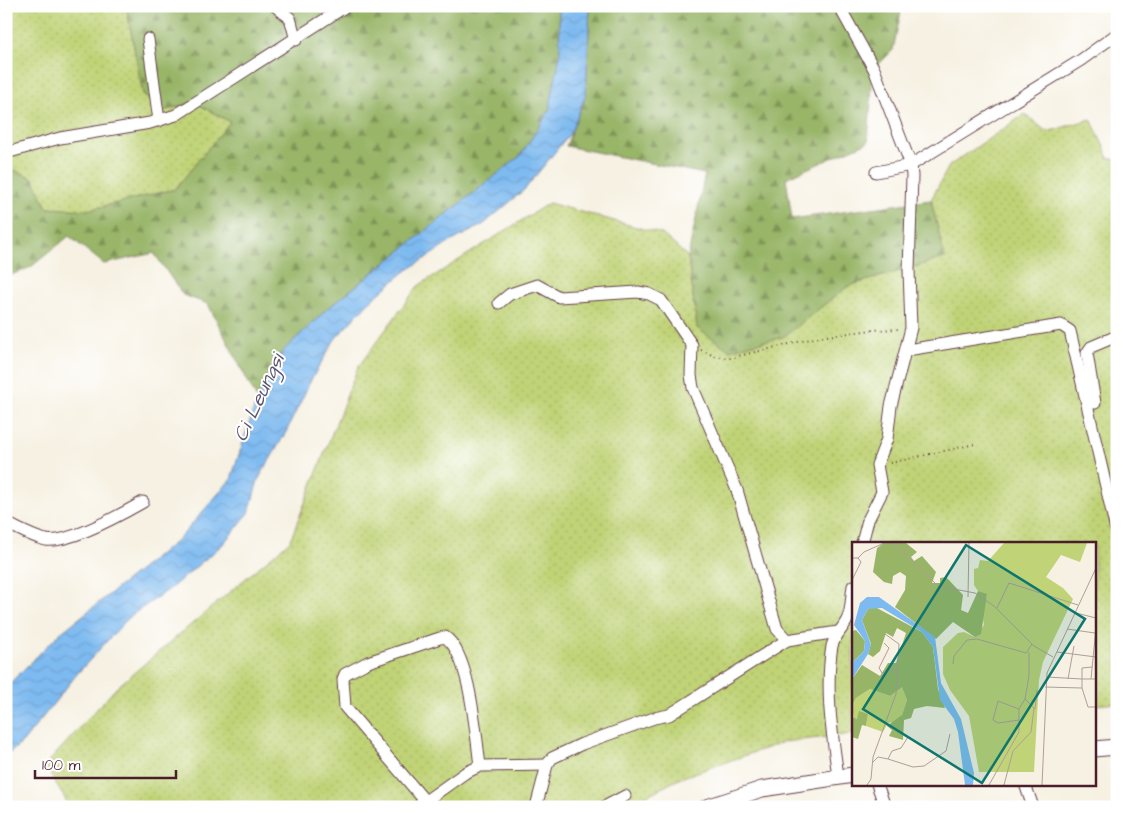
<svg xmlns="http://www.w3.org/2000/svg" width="1123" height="813" viewBox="0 0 1123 813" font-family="'Architects Daughter',sans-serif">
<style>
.green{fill:url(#green-dots);stroke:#857950}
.forest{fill:url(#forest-firs);stroke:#716a49}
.water{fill:url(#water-waves);stroke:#646c8e}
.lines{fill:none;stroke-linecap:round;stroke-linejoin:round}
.minor-casing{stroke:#643e46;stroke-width:13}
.major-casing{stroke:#643e46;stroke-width:17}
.path{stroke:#643e46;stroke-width:2;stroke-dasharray:1 4;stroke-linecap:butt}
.minor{stroke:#fff;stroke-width:11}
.major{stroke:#fff;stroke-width:15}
.labels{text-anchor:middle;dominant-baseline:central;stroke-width:4;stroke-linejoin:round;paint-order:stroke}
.water-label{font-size:20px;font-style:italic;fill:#5c5570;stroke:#fff}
.inset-road{fill:none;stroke:#b19d99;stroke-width:1}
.view{fill:#0f766e;fill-opacity:0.15;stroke:#0f766e;stroke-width:2.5}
.inset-edge{fill:none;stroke:#4a1f2b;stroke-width:2.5}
</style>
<defs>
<pattern id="green-dots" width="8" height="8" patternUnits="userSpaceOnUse" patternTransform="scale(1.25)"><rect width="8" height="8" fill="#c0d376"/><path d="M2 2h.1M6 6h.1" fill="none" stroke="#a6b566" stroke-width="1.8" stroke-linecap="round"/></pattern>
<pattern id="forest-firs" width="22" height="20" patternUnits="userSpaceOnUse" patternTransform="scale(1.25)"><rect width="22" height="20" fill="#98b567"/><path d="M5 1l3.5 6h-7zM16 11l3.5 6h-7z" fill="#7e9355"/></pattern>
<pattern id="water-waves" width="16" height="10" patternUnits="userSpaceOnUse" patternTransform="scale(1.25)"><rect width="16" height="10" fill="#7dbaf0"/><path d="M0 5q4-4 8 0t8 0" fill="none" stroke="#6e9fce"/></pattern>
</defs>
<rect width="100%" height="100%" fill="#fff"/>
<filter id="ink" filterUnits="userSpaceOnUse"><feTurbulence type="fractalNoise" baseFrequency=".02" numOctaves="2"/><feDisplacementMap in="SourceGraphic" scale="10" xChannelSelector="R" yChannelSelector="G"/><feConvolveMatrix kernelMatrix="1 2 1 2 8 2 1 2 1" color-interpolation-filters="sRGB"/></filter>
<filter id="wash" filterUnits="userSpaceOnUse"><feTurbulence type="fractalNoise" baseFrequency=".0096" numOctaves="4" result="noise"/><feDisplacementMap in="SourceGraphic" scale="20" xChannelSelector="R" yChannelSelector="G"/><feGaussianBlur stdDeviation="1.12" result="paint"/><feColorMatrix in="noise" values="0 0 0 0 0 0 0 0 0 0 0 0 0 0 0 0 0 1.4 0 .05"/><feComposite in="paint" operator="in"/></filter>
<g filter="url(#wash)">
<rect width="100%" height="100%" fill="#f6f1e2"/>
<g class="green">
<polygon points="6,6 126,6 143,94 160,112 194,102 230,122 176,189 88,210 47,208 33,178 6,167"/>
<polygon points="1025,114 1047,132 1091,119 1109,158 1117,160 1117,703 1094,705 1094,543 853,543 853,734 784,742 683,777 624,807 70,807 45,766 116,688 290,541 358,367 418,286 549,203 662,234 688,257 697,328 783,337 848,286 944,258 931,200 949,166"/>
</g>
<g class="forest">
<polygon points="126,6 317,6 327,20 398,6 559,6 560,55 549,111 520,156 327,309 283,351 257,399 208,304 183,295 154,253 104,264 69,236 31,267 6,277 6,167 33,178 47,208 88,210 175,189 230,122 194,102 160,112 143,94"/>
<polygon points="590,6 902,6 893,50 873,70 868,142 786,178 792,219 931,200 945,258 848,286 783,337 729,350 697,328 688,257 705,174 566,146 586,94"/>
</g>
<polygon class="water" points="559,6 590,6 586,94 571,132 525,189 484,224 452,241 403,273 368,303 335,339 311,380 286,432 258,480 249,513 222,545 171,588 129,617 77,674 23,742 6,756 6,687 58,635 179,539 231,479 257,399 283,351 327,309 520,156 549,111 560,55"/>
</g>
<g filter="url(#ink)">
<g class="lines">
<defs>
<g id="minor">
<polyline points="275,6 290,18 296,40"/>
<polyline points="839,6 874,69 911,165 912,176 909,270 911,328 891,406 887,439 877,465 882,492 868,520 862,543"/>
<polyline points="148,39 159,121"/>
<polyline points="6,153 60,138 150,123 176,115 346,6"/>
<polyline points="876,172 911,165 1081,60 1117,34"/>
<polyline points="499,303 510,294 537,285 559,297 638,292 649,294 661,300 692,345 691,375 693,388 737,490 777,629 787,640 838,632"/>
<polyline points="907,350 1061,325 1070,331 1117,534"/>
<polyline points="1095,403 1087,353 1091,347 1117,336"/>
<path d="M6,523C19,529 32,537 46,540C69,544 122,514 143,502"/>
<path d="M838,776C832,733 825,690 832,646C835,635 842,630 847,620C852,611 851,596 853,586"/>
<polyline points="877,784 885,807"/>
<polyline points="1025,784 1033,807"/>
<path d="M425,801L345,707L343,679L345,674L368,662L440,638L445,637C470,653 476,736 480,766"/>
<polyline points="417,807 465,773 480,766 547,765"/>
<polyline points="536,807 547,765 552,758 582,744 654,718 669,715 787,640"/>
<polyline points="604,807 625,796"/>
</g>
<g id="major">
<polyline points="1094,749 1117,747"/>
<polyline points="707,807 762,789 853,775"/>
</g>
</defs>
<use href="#minor" class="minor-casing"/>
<use href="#major" class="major-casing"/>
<g class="path">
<polyline points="701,350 714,356 730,358 819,337 872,330 901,329"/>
<polyline points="890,463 975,444"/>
</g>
<use href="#minor" class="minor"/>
<use href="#major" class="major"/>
</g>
</g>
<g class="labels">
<g class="water-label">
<text transform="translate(259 398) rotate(-65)">Ci Leungsi</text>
</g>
</g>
<g transform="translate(852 542)">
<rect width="244" height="244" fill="#f6f1e2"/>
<path d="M152,1H235L228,20L209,13L194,35L211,46L221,57L191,120L187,138L182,230H127L117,174L98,148L91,132V105L106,91L112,90L123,95L132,83L130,69L135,53L126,49L122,43V27L126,26L128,18L136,19ZM50,144L55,158L50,173L46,179L36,181L31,190L14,184L16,171L2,178L0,164L4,156L18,147L38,154Z" fill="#c0d376"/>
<path d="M32,1H54L65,10L59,15L62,19L70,14L84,30L80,41H88V36L94,35L111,53L109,68L116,71L126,49L135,52L129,92L123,95L101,80L84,97L43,65L53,48L54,34L48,30L41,34L40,42L32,40L21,30L25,6ZM23,65L70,90L81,105L86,147L93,166L75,164L62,167L59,176L52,178L51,198L37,194L40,188L35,184L50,173L55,158L50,145L38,154L18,147L4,156L0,164V137L10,123L28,134L36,121H44L54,91L45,86L41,95L34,91L28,109L21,115L16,112L19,102L10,78L16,67ZM4,88L13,99L12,109L0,121V89ZM7,169L16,172L14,184L10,183L6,197L0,195V175L5,177Z" fill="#98b567"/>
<path d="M15,55H27L83,95L89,141L109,177L122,231L121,243H113L106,190L102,177L88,158L81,105L70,90L30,66L16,67L10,78L19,103L16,112L0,137V121L12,109L13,99L2,83L8,61Z" fill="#7dbaf0"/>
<path class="inset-road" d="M42,1L86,44L123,51L142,64L182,104L201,115M0,16H6L12,10L32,1M0,38L9,20L6,16M116,55L117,1M145,66L157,41L226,63M224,71L244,76M215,87L243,91M32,101L37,106L27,126L30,131L44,127M205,110L244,115M101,122L102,114L115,98L125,97L174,111L180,102M195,135L230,137V126L240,125M216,137L222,104M239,137L244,86M193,145L230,146V137H244M230,146L236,165H244M173,157L183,167L185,148M167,167L146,159L141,178L146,181L167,178M36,217L61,225L72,224L94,209L98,192M21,220L26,215L36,217L40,209L49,206L56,195M15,243L19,237L21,215L44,152L47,102L33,92M137,243L167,190V167L173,157L177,134V110M152,243L161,209L179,190L182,166M190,243L195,131L244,26"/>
<path class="view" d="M114,3L233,77L130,241L11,167Z"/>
<rect width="244" height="244" class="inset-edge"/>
</g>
<rect width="1123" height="813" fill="none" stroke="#fff" stroke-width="25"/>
<path d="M35 770v8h141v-8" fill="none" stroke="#4a1f2b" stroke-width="2.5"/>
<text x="42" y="770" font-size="15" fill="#4a1f2b" stroke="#ffffff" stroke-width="4" paint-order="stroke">100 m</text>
</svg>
